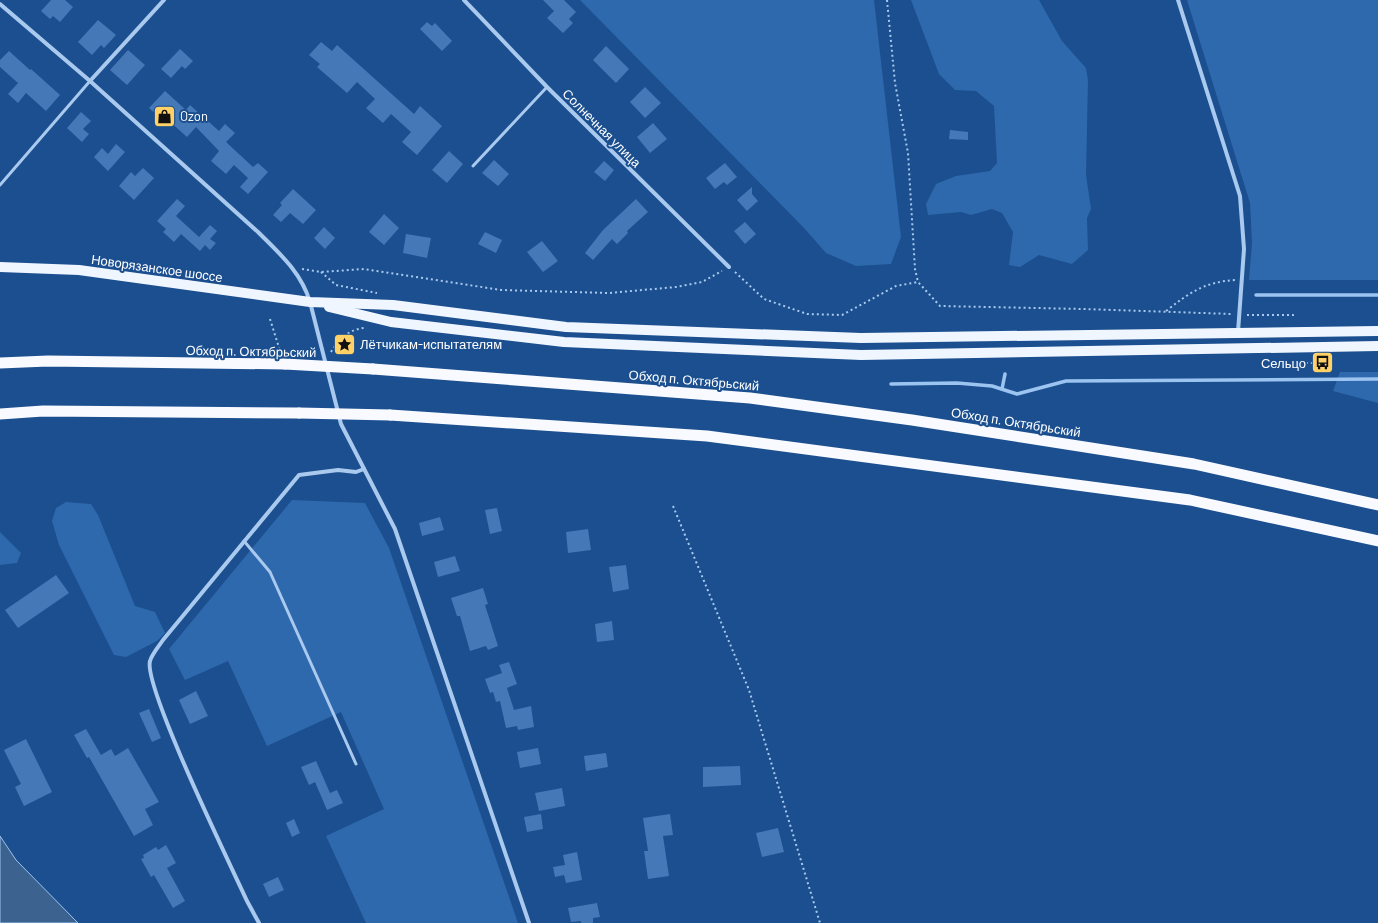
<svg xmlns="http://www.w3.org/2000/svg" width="1378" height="923" viewBox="0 0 1378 923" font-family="Barlow,sans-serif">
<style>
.green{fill:#2e69ad}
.water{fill:#3c6290;stroke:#9cc4f0}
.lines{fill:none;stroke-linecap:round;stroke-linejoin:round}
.stream{stroke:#9cc4f0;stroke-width:3.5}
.building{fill:#4478b7}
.path{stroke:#a9c9ee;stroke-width:2;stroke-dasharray:2 3;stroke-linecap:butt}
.service{stroke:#a9c9ee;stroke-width:3}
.minor{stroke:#a9c9ee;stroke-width:4}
.primary{stroke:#f0f6ff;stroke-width:10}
.trunk{stroke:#f8faff;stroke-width:11}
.trunk-bridge{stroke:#f8faff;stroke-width:11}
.labels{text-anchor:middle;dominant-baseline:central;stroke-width:4;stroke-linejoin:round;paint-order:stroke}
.poi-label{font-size:13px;fill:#fff;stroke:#1b4f8f;text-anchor:start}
.street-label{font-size:13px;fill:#fff;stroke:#1b4f8f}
</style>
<rect width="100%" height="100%" fill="#1b4f8f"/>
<g class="green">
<polygon points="580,0 874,0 901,237 891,264 856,266 826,253 804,228"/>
<polygon points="911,0 1039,0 1062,41 1086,68 1088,80 1086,175 1091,209 1087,218 1088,250 1072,264 1039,255 1020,267 1009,265 1013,232 1002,213 992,209 971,215 961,212 928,215 926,204 936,184 956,176 990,171 997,163 994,106 976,91 955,90 939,74"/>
<polygon points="1187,0 1378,0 1378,280 1249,280 1252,243 1250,203"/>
<polygon points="1340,372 1378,372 1378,403 1333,391"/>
<polygon points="292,500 365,503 389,548 518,923 366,923 326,836 384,809 341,712 267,746 228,661 185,680 169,649"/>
<polygon points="66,502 91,504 98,515 135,606 155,612 165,633 157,641 126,657 114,655 59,545 52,521 56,508"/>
<polygon points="0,532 21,553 17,563 0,565"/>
</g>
<polygon class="water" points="0,836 16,860 78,923 0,923"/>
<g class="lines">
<g class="stream">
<polyline points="1256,295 1378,295"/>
<polyline points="891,384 957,383 992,386 1017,394 1066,381 1378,379"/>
<polyline points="1002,389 1005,374"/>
</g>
</g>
<g class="building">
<polygon points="51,0 65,0 73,7 60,22 53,16 50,19 41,11"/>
<polygon points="543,0 564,0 576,12 569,19 573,23 563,33 547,18 554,11"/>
<polygon points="98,20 116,35 104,48 101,45 92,55 78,42"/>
<polygon points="427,22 432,26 435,23 452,41 442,51 420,29"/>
<polygon points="321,42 332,51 337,45 414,114 420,106 442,126 417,155 402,142 411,132 391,114 383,123 366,108 375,99 357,82 347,93 317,67 320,64 309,55"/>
<polygon points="606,46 629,69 616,83 593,60"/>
<polygon points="180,49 193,61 185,69 182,66 171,78 161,69"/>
<polygon points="128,50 145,65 127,85 110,70"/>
<polygon points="9,51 30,70 31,69 60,95 46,111 26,93 18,103 8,94 18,83 0,67 0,60"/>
<polygon points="645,87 661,103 645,118 630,102"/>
<polygon points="165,91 186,110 190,105 219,131 225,124 235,133 226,142 253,167 258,163 268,172 248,194 240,187 248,178 234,165 226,174 211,161 219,151 196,127 187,137 168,120 166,123 149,108"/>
<polygon points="81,112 91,121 83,129 89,134 82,142 67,128"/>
<polygon points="653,123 667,139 650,153 637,137"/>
<polygon points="950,130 968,132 968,140 949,139"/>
<polygon points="116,144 125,152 108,171 94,157 102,148 108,154"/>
<polygon points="449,151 463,164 447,183 432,170"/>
<polygon points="494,160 509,174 498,186 482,173"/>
<polygon points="604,161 614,170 605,181 594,172"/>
<polygon points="725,163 737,177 727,185 724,182 715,189 706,178"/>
<polygon points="143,168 154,178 134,200 119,186 131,172 135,176"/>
<polygon points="752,187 752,194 758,201 747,211 737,200"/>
<polygon points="293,189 316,210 303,224 290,213 281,222 273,215 282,205 280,203"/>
<polygon points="177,199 185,206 176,216 199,237 210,225 217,231 210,239 216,243 210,250 205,245 200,251 181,234 174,242 163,232 166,229 157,221"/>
<polygon points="636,199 648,212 627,231 628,233 617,244 612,239 593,260 585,253 603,230"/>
<polygon points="384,214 399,228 384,245 369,232"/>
<polygon points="745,222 756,234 745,244 734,231"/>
<polygon points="324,227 335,238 325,249 314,238"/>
<polygon points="485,232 502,240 496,253 478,244"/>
<polygon points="406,234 431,238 427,258 403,253"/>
<polygon points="542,241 558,261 543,272 527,252"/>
<polygon points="497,508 502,531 490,534 485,510"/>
<polygon points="440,517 444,530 422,536 419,523"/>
<polygon points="588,529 591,550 568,553 566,532"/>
<polygon points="455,556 460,571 438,577 434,562"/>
<polygon points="626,565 629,589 613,592 609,567"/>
<polygon points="56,575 69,593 18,628 5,610"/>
<polygon points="483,588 488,604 485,605 498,646 488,650 486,646 470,651 460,616 457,616 451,598"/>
<polygon points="612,621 614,640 597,642 595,624"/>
<polygon points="509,662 517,684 507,688 514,710 531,706 534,727 518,730 517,726 506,728 500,701 496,702 493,692 490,693 485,679 502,673 499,665"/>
<polygon points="196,691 208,716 190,724 179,700"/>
<polygon points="149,709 161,738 152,742 139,713"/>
<polygon points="86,729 101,755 111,749 115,756 128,748 159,802 145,809 153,825 134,836 89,757 87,758 74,735"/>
<polygon points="26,739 52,792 24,806 15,787 21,784 4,750"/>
<polygon points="538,748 541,764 520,768 517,752"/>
<polygon points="606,753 608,767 586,771 584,756"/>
<polygon points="316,761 330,793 337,790 343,803 327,810 315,782 309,785 301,767"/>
<polygon points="740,766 741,785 703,787 703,767"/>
<polygon points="562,788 565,806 539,811 535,793"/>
<polygon points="541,814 543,829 527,832 524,817"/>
<polygon points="670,814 673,835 663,836 669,876 648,879 644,851 648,851 643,818"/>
<polygon points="294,819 300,833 292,837 286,823"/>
<polygon points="778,828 784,852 762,857 756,833"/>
<polygon points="166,845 176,863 167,868 185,901 173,908 154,875 151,877 141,859 144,858 143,855 156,847 158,850"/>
<polygon points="577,852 582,880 566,883 564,875 555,877 553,867 565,865 563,855"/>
<polygon points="278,877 284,890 269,897 263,884"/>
<polygon points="597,903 600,917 593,918 593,923 581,923 581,921 571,922 568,908"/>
</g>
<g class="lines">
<g class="path">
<polyline points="887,0 895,83 908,153 915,269 918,282"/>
<polyline points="302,269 321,272 364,269 501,290 609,293 676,287 702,282 722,271"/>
<polyline points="321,272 336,285 377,293"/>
<polyline points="735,272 764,299 807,314 842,315 896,286 918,282 940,306 1083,309 1232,314"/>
<path d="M1166,311C1189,293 1204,282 1235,280"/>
<polyline points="1247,315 1293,315 1293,318"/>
<polyline points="270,319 281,354"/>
<path d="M331,352C339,339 349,329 365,328"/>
<polyline points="1293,360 1294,363 1322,363"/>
<polyline points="673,506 749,690 820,923"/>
</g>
<g class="service">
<polyline points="473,166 547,87"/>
<polyline points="0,185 90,81"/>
<polyline points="244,541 270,572 356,764"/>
</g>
<g class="minor">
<polyline points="464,0 547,87 729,267"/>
<polyline points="1178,0 1240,196 1244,249 1238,332"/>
<path d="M0,4L90,81L258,232C280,254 301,272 310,302L341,424L395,529L529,923"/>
<polyline points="90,81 164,0"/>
<path d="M259,923L247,901C231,866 143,686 150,661C152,654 159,646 163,640L299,475L338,470L356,472L364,469"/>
</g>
<g class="primary">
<polyline points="0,267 79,270 310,302 393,305 566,327 861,338 1378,331"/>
<polyline points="329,307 391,322 564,342 861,355 1378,346"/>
</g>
<g class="trunk">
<polyline points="0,363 48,361 285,364"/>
<polyline points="373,369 750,398 912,420 1194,464 1378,505"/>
<polyline points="0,414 43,411 299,413"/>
<polyline points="390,415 707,436 1190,500 1378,541"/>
</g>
<g class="trunk-bridge">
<polyline points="285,364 373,369"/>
<polyline points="299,413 390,415"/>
</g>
</g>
<defs>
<symbol id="shop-square" viewBox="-11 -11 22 22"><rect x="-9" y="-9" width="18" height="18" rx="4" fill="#ffd166" stroke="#1b4f8f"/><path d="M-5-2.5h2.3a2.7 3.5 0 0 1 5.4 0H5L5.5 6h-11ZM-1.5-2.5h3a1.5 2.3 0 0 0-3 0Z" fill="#111"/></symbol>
<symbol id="sight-square" viewBox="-11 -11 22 22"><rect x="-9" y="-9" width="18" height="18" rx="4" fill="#ffd166" stroke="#1b4f8f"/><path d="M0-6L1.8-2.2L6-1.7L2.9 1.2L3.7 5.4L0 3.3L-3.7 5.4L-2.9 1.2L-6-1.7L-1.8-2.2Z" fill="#111"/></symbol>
<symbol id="bus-square" viewBox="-11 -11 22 22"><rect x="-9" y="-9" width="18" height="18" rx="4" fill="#ffd166" stroke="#1b4f8f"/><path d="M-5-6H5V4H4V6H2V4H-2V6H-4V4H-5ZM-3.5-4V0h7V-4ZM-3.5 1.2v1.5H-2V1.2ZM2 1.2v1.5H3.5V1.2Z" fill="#111"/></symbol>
</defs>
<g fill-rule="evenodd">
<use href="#shop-square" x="152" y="104" width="25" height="25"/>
<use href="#sight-square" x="332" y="332" width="25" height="25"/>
<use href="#bus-square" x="1310" y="350" width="25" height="25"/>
</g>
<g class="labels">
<g class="poi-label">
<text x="180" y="116">Ozon</text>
<text x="360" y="344">Лётчикам-испытателям</text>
<text x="1306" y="363" text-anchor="end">Сельцо</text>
</g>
<g class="street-label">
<text transform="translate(602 128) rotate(45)">Солнечная улица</text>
<text transform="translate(157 268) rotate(8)">Новорязанское шоссе</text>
<text transform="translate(251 351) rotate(1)">Обход п. Октябрьский</text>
<text transform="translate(694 380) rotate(5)">Обход п. Октябрьский</text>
<text transform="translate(1016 422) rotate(9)">Обход п. Октябрьский</text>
</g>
</g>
</svg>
